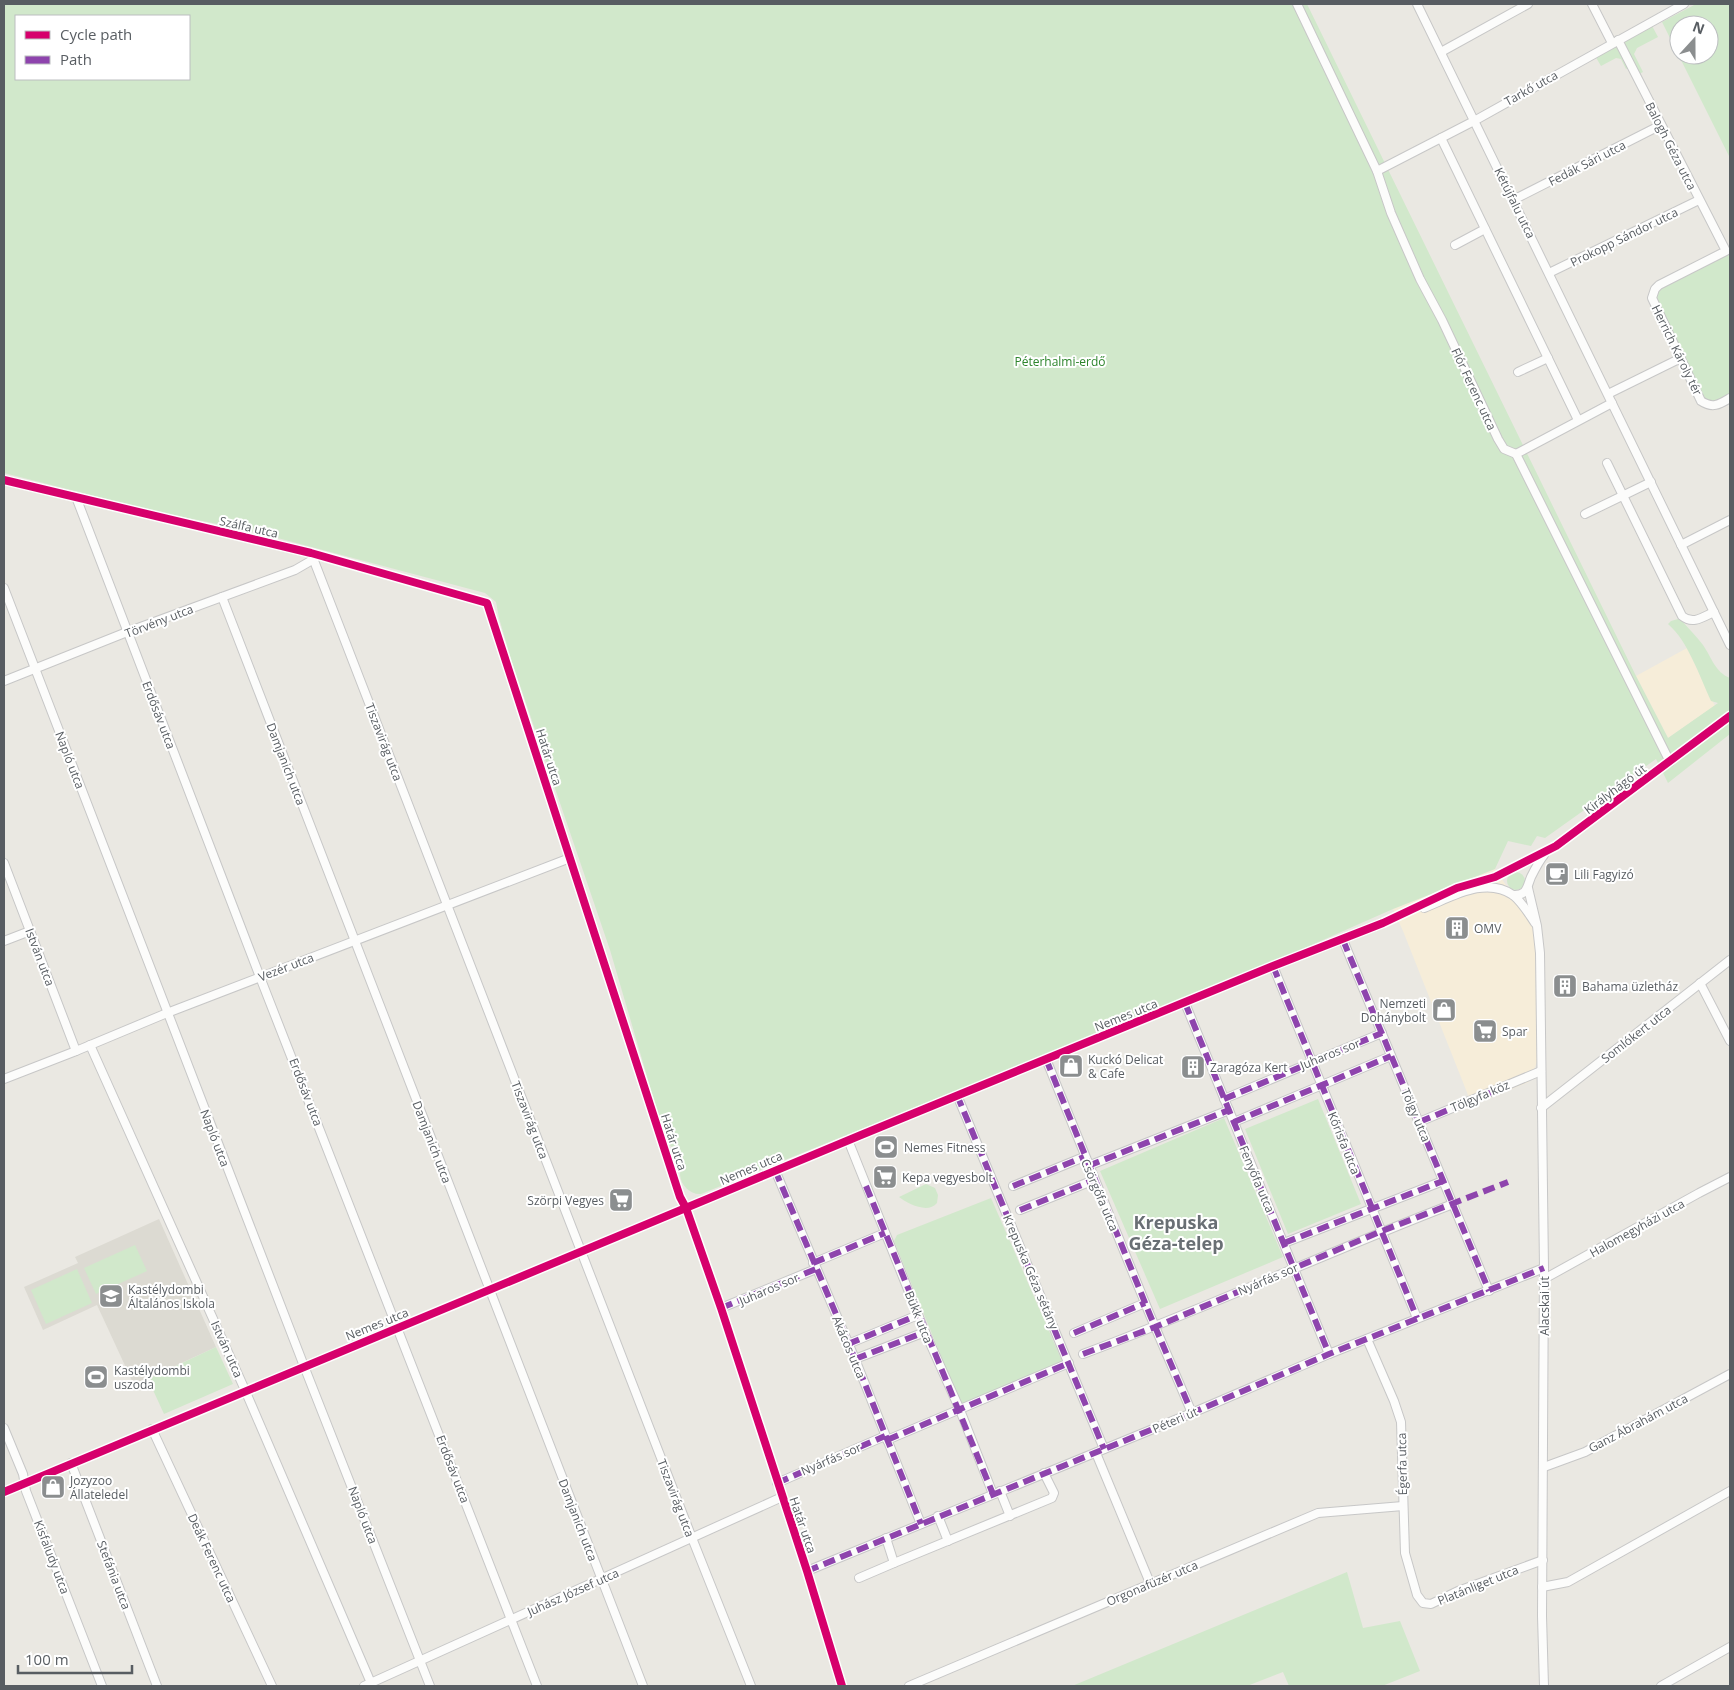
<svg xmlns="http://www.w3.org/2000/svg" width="1734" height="1690" viewBox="0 0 1734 1690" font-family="'Open Sans',sans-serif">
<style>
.commercial{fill:#f6edd9}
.education{fill:#dcdad2}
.green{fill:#d1e8cb;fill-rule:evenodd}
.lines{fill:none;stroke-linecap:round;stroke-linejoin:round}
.minor-casing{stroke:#c7c7c7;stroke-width:10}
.minor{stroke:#fcfcfb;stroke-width:8}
.quiet{stroke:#8e44ad;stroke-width:6;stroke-dasharray:12 6;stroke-linecap:butt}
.cycleway-casing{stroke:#fff;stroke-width:11}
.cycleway{stroke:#d6006c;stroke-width:8}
.labels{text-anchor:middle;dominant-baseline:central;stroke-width:4;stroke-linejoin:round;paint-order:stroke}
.street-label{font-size:12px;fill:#585d62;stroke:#fff}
.park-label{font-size:12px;fill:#2e852d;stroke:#fff}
.poi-label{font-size:12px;fill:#585d62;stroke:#fff;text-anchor:start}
.district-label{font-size:18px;font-weight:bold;fill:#696f74;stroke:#fff}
</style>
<rect width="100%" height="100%" fill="#eae8e2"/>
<g class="commercial">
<polygon points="1687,648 1715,706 1668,738 1636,676"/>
<polygon points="1495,869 1521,907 1535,932 1537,1062 1529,1082 1472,1105 1403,931 1393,909"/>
</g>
<polygon class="education" points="159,1219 216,1347 134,1385 97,1305 43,1330 24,1287 78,1263 75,1257"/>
<g class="green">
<path d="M4,4H1307L1636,676L1668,738L1718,703L1711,701C1700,677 1688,641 1668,624L1671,621L1678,619L1682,621C1689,629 1697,637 1703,645C1712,658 1715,672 1730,678V734L1668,783L1656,759L1545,838L1537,836L1531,846L1508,841L1495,869L1393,909L1271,963L701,1194C691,1195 681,1186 680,1175C680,1171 682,1167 681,1164C679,1154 672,1147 666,1141L610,950L511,659L499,618L496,602L485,593L247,530L158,512L4,473ZM16,16H189V79H16Z"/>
<path d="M1696,4H1730V158L1662,22ZM1679,25H1709V55H1679Z"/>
<polygon points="1651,24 1658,37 1637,48 1634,54 1643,72 1639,74 1621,41"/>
<polygon points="1617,43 1630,67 1626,69 1621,59 1616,58 1601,66 1594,54"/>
<polygon points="1730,253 1730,394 1713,403 1706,400 1703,397 1656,298 1657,291 1660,289"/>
<circle cx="1516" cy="881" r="9"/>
<polygon points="1318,1099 1361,1204 1288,1234 1245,1129"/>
<polygon points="1224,1118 1283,1257 1160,1309 1100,1171"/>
<path d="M926,1184L935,1188L938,1195L937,1203C928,1214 908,1204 899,1197Z"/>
<polygon points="991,1198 1063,1363 961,1405 894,1241 897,1235"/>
<polygon points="135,1245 147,1271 96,1294 84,1268"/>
<polygon points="77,1269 92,1303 46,1324 31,1290"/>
<polygon points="216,1347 233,1384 164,1414 148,1379"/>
<polygon points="1347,1572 1363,1628 1400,1621 1420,1671 1382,1686 1289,1686 1283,1672 1247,1686 1072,1686"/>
</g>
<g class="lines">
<defs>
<g id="minor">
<polyline points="1297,4 1377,171 1391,213 1420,279 1442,320 1498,439 1504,449 1516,454 1670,762"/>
<polyline points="1417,4 1730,645"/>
<polyline points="1592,4 1612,43"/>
<path d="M1618,40L1726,251L1659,285L1655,289L1652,298L1701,401C1713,409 1720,404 1730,398"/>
<polyline points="1441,52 1528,4"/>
<polyline points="1441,138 1578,420"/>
<polyline points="1377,171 1474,121 1684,4"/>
<polyline points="1513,200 1661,125"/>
<polyline points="1455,245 1485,229"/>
<polyline points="1549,273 1699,200"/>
<polyline points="1518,372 1548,358"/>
<polyline points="1608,394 1681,358"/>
<polyline points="1516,454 1612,403"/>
<path d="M1607,463L1682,616C1693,625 1703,617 1714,612"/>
<polyline points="4,480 311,553 487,603 680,1197 686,1208 721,1308 807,1571 842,1686"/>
<polyline points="76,497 260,977 537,1686"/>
<polyline points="1585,514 1651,482"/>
<polyline points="1681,545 1730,520"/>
<polyline points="311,553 692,1538 751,1686"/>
<polyline points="4,588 304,1366 430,1686"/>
<polyline points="222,597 643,1686"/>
<polyline points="4,681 127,632 295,570 314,559"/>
<polyline points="4,863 76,1051"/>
<polyline points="1528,888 1537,926 1540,953 1544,1268 1542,1616 1544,1686"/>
<path d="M1513,895C1527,896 1527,887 1531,877C1535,869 1539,861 1544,855"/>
<path d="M1424,908C1452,897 1485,876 1513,895C1522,902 1529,914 1535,923"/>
<polyline points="1343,940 1489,1291"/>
<polyline points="4,941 30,931"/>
<polyline points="1273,966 1417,1318"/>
<polyline points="1700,983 1730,1041"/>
<polyline points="1185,1003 1329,1354"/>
<polyline points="90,1045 245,1390 371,1683"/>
<polyline points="1046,1059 1150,1315 1192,1413"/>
<polyline points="4,1079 76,1051 167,1013 570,858"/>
<polyline points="957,1095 1104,1449"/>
<polyline points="1224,1099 1382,1033"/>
<polyline points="1541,1108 1730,960"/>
<polyline points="1234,1122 1391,1056"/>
<polyline points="1419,1122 1541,1071"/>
<polyline points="848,1140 925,1332 960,1410 993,1494"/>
<polyline points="1088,1166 1229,1110"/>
<polyline points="775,1170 855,1359 921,1524"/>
<polyline points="1013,1186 1084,1157"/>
<polyline points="1020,1210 1094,1180"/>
<polyline points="1284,1243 1443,1181"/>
<polyline points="813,1263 885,1233"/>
<polyline points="1544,1279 1699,1193 1730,1177"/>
<polyline points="721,1308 816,1269"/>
<polyline points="1074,1333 1145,1303"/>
<polyline points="1367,1339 1394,1401 1401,1422 1405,1553 1417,1595 1423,1603 1431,1604 1458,1591 1543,1560"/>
<polyline points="848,1344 918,1315"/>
<path d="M1083,1354C1207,1308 1328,1252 1453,1204"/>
<polyline points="855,1359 925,1332"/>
<polyline points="4,1428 23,1474 26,1491 102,1686"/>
<polyline points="152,1429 272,1686"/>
<polyline points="887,1440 1069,1363"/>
<polyline points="1096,1453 1150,1583"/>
<polyline points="71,1463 157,1686"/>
<polyline points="1544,1467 1585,1452 1730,1374"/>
<polyline points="777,1483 885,1436"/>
<polyline points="1000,1491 1010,1516"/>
<polyline points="4,1492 861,1135 1273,966 1383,923 1457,888 1495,877 1556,846 1730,716"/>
<polyline points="938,1516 948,1541"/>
<polyline points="894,1563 1052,1498 1054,1493 1044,1473"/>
<polyline points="807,1571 1192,1413 1329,1354 1544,1268"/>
<polyline points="859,1578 894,1563 886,1538"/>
<polyline points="1542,1587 1568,1582 1730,1491"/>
<polyline points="364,1686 782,1497"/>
<polyline points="909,1686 1318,1513 1403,1506"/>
<polyline points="1661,1686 1730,1647"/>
</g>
</defs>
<use href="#minor" class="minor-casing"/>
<use href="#minor" class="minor"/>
<g class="quiet">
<polyline points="1343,940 1489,1291"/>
<polyline points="1273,966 1417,1318"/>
<polyline points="1185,1003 1329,1354"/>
<polyline points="1046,1059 1150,1315 1192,1413"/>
<polyline points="957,1095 1104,1449"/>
<polyline points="1224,1099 1382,1033"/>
<polyline points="1234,1122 1391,1056"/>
<polyline points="1419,1122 1492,1092"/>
<polyline points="1088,1166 1229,1110"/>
<polyline points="775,1170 855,1359 921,1524"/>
<polyline points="866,1186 993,1494"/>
<polyline points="1013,1186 1084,1157"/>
<polyline points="1020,1210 1094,1180"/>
<polyline points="1284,1243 1443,1181"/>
<polyline points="813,1263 885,1233"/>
<polyline points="721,1308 816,1269"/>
<polyline points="1074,1333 1145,1303"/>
<polyline points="848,1344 918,1315"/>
<polyline points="1083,1354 1155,1327 1382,1231 1508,1182"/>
<polyline points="855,1359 925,1332"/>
<polyline points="887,1440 1069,1363"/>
<polyline points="777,1483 885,1436"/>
<polyline points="807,1571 1192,1413 1329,1354 1544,1268"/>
</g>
<defs>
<g id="cycleway">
<polyline points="4,480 311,553 487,603 680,1197 686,1208 721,1308 807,1571 842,1686"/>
<polyline points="4,1492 861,1135 1273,966 1383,923 1457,888 1495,877 1556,846 1730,716"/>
</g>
</defs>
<use href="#cycleway" class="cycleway-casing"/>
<use href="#cycleway" class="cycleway"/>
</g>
<defs>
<symbol id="cafe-square" viewBox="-11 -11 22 22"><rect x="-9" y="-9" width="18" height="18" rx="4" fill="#8b8e8f" stroke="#fff"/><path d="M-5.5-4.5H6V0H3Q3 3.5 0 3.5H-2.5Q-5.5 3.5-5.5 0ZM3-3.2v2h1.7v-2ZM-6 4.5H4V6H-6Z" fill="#fff"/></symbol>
<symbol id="building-square" viewBox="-11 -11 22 22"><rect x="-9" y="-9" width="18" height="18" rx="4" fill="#8b8e8f" stroke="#fff"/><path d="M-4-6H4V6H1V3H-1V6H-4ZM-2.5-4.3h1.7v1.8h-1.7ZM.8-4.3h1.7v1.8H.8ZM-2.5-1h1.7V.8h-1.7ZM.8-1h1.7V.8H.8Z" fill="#fff"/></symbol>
<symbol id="shop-square" viewBox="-11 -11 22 22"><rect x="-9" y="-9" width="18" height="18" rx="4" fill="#8b8e8f" stroke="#fff"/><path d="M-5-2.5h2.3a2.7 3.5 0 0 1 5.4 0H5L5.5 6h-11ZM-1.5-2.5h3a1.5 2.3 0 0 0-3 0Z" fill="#fff"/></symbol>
<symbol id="supermarket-square" viewBox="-11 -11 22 22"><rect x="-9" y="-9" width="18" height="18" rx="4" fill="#8b8e8f" stroke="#fff"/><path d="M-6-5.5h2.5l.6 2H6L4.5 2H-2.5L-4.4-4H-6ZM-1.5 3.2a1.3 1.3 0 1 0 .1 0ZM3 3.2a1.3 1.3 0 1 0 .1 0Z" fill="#fff"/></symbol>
<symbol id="stadium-square" viewBox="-11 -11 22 22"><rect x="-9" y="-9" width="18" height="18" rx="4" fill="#8b8e8f" stroke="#fff"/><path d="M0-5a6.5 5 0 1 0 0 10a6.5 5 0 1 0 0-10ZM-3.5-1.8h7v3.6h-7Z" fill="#fff"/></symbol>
<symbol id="school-square" viewBox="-11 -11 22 22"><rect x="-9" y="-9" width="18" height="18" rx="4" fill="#8b8e8f" stroke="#fff"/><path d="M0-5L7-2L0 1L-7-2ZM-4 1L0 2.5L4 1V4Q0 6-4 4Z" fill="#fff"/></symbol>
</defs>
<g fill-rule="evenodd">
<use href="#cafe-square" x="1543" y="860" width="28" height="28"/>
<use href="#building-square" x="1443" y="914" width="28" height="28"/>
<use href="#building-square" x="1551" y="972" width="28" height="28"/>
<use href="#shop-square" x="1430" y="996" width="28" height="28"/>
<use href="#supermarket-square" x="1471" y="1017" width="28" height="28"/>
<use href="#shop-square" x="1057" y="1052" width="28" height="28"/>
<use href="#building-square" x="1179" y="1053" width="28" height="28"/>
<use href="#stadium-square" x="872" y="1133" width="28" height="28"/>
<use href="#supermarket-square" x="871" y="1163" width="28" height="28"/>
<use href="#supermarket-square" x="607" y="1186" width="28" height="28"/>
<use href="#school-square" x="97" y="1282" width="28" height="28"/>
<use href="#stadium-square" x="82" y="1363" width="28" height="28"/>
<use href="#shop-square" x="39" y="1473" width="28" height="28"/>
</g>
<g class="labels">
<g class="street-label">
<text transform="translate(1531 88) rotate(-29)">Tarkő utca</text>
<text transform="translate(1671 146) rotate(63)">Balogh Géza utca</text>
<text transform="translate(1587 163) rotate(-27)">Fedák Sári utca</text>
<text transform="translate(1515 203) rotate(64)">Kétújfalu utca</text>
<text transform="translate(1624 237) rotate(-26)">Prokopp Sándor utca</text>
<text transform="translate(1677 350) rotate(64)">Herrich Károly tér</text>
<text transform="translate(1474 389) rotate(65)">Flór Ferenc utca</text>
<text transform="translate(249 527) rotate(13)">Szálfa utca</text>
<text transform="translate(159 621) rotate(-21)">Törvény utca</text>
<text transform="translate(159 715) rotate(69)">Erdősáv utca</text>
<text transform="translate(384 742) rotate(69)">Tiszavirág utca</text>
<text transform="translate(549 757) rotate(72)">Határ utca</text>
<text transform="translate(70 760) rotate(69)">Napló utca</text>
<text transform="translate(286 764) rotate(69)">Damjanich utca</text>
<text transform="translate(1615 789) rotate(-37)">Királyhágó út</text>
<text transform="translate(40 957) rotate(69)">István utca</text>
<text transform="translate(286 967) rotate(-21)">Vezér utca</text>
<text transform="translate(1126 1015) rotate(-22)">Nemes utca</text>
<text transform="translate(1636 1034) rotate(-38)">Somlókert utca</text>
<text transform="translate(1330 1054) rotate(-22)">Juharos sor</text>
<text transform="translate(306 1092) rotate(69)">Erdősáv utca</text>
<text transform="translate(1480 1096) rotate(-23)">Tölgyfa köz</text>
<text transform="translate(1416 1115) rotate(67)">Tölgy utca</text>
<text transform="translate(530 1120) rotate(69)">Tiszavirág utca</text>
<text transform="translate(215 1138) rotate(69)">Napló utca</text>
<text transform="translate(432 1142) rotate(69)">Damjanich utca</text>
<text transform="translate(674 1142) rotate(72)">Határ utca</text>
<text transform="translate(1344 1143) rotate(68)">Kőrisfa utca</text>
<text transform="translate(751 1168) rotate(-23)">Nemes utca</text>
<text transform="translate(1257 1179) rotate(67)">Fenyőfa utca</text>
<text transform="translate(1100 1195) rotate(67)">Csörgőfa utca</text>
<text transform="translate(1637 1228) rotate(-29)">Halomegyházi utca</text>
<text transform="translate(1031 1272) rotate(67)">Krepuska Géza sétány</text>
<text transform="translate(1268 1279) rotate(-23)">Nyárfás sor</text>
<text transform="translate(769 1289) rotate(-23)">Juharos sor</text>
<text transform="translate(1544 1306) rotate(-90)">Alacskai út</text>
<text transform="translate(919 1317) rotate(68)">Bükk utca</text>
<text transform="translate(377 1324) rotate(-22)">Nemes utca</text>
<text transform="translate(849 1347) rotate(67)">Akácos utca</text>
<text transform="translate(227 1349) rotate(66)">István utca</text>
<text transform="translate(1175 1420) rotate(-23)">Péteri út</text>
<text transform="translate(1638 1423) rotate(-28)">Ganz Ábrahám utca</text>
<text transform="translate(831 1459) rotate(-23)">Nyárfás sor</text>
<text transform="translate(1402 1464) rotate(-91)">Égerfa utca</text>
<text transform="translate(453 1469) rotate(69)">Erdősáv utca</text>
<text transform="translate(676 1498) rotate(69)">Tiszavirág utca</text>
<text transform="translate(363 1515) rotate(69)">Napló utca</text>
<text transform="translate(578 1520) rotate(69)">Damjanich utca</text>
<text transform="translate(803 1525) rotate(71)">Határ utca</text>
<text transform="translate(52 1557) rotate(69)">Kisfaludy utca</text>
<text transform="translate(212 1558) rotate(65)">Deák Ferenc utca</text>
<text transform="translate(114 1575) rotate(69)">Stefánia utca</text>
<text transform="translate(1152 1583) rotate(-23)">Orgonafüzér utca</text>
<text transform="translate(1478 1585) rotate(-22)">Platánliget utca</text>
<text transform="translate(573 1592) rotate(-24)">Juhász József utca</text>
</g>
<g class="park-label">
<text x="1060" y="361">Péterhalmi-erdő</text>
</g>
<g class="poi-label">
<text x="1574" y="874">Lili Fagyizó</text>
<text x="1474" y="928">OMV</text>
<text x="1582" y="986">Bahama üzletház</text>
<text x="1426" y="1003" text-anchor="end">Nemzeti<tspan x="1426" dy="14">Dohánybolt</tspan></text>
<text x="1502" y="1031">Spar</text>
<text x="1088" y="1059">Kuckó Delicat<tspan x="1088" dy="14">&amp; Cafe</tspan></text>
<text x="1210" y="1067">Zaragóza Kert</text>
<text x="904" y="1147">Nemes Fitness</text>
<text x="902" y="1177">Kepa vegyesbolt</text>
<text x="604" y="1200" text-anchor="end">Szörpi Vegyes</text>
<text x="128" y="1289">Kastélydombi<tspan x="128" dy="14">Általános Iskola</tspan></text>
<text x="114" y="1370">Kastélydombi<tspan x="114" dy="14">uszoda</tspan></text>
<text x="70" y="1480">Jozyzoo<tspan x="70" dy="14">Állateledel</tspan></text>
</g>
<g class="district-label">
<text x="1176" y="1222">Krepuska<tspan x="1176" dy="21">Géza-telep</tspan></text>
</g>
</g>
<rect width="1734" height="1690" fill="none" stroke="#585d62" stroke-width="10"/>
<rect x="15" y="15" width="175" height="65" fill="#ffffff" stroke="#bcbec0"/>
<rect x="25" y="31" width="25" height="8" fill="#d6006c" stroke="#bcbec0"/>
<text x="60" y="40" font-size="15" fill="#585d62">Cycle path</text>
<rect x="25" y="56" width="25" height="8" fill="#8e44ad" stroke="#bcbec0"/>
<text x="60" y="65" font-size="15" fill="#585d62">Path</text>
<g transform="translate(1694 40) rotate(21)"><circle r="24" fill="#ffffff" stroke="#bcbec0"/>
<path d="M0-4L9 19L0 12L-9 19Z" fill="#8b8e8f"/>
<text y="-8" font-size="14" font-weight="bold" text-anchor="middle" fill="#585d62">N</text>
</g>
<path d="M18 1665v8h114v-8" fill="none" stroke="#585d62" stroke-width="2.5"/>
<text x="25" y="1665" font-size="15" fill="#585d62" stroke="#ffffff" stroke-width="4" paint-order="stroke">100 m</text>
</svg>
